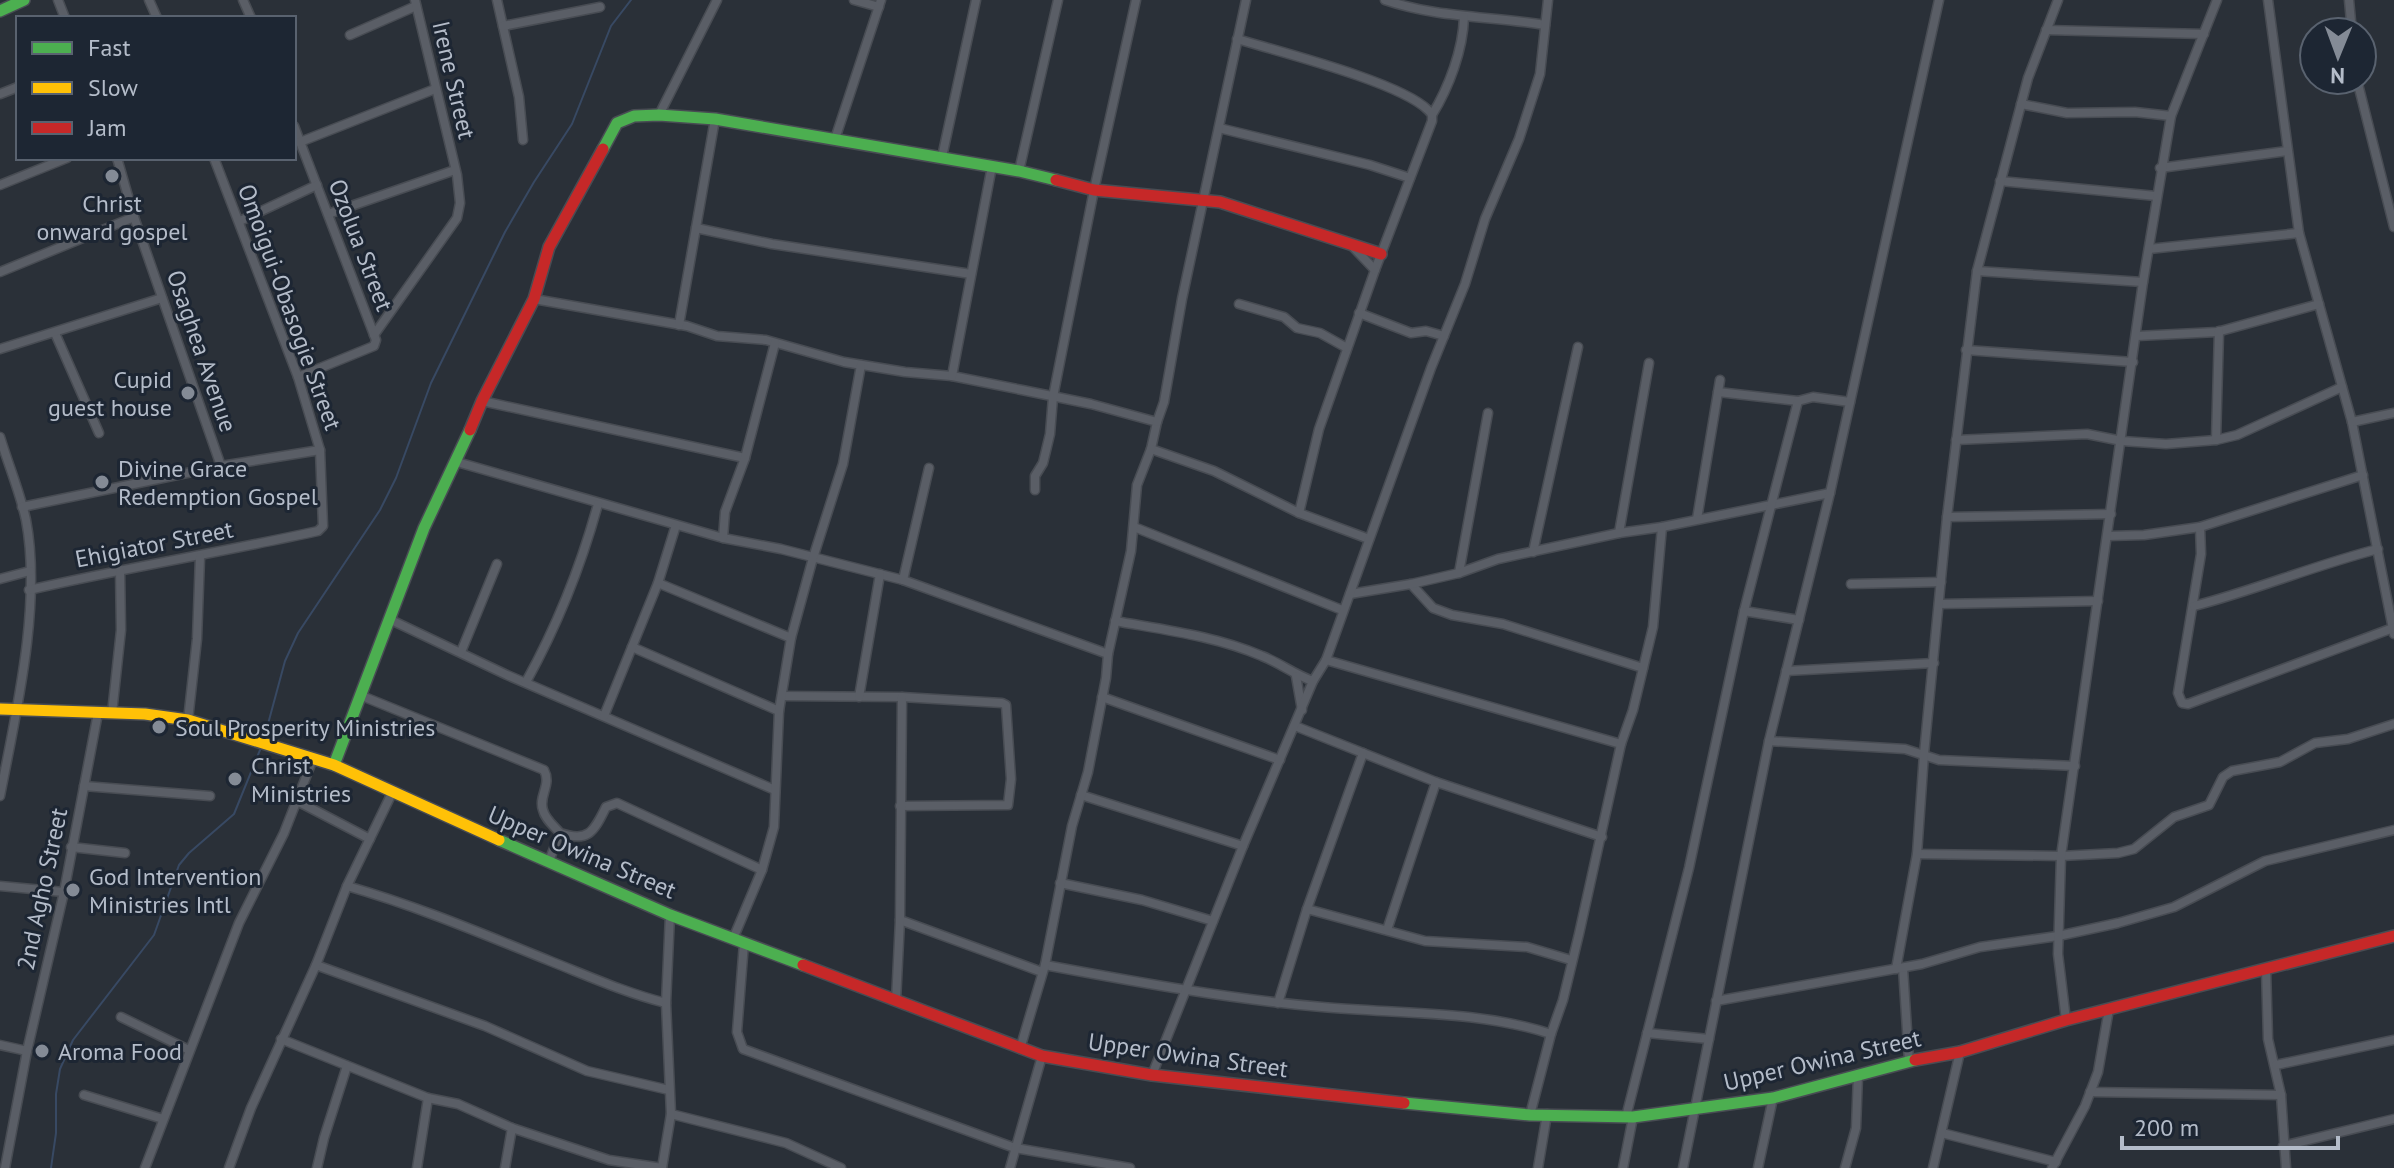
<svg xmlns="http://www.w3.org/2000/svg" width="2394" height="1168" viewBox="0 0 2394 1168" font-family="'PT Sans',sans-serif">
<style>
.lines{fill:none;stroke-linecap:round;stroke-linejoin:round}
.stream{stroke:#384963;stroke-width:2}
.street-casing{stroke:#484c53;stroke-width:11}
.fast-casing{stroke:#484c53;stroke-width:14}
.slow-casing{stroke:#484c53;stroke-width:14}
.jam-casing{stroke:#484c53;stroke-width:14}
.street{stroke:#5a5e66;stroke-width:8}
.fast{stroke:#4caf50;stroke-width:11}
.slow{stroke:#ffc107;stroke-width:11}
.jam{stroke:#c62828;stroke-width:11}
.poi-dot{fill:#848b96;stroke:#1d2633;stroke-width:3}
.labels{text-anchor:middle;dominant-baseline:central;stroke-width:6;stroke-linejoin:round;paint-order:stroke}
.street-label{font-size:24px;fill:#b4bcc9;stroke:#1d2633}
.poi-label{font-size:24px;fill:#b4bcc9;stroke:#1d2633;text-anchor:start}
</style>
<rect width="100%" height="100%" fill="#2a3038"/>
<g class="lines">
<g class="stream">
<polyline points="265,735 285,661 298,633 380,510 396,478 431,383 505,232 534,182 572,124 611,26 631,0"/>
<polyline points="51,1168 56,1133 56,1094 60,1069 73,1040 154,935 179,865 189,853 234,814 260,750"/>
</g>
<defs>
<g id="street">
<polyline points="58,0 65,18"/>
<polyline points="149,0 157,18"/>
<polyline points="243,0 251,18"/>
<polyline points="497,0 519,97 523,140"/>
<polyline points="854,0 879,7"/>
<path d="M1385,0C1437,18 1491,16 1545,25"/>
<polyline points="2268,0 2299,233 2352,422 2394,634"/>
<polyline points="2349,0 2352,32"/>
<polyline points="503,26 600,7"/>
<polyline points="2046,30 2204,34"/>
<polyline points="350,35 416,6"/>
<path d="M1237,39C1280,52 1400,82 1428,110C1433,115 1432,114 1432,121L1375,270L1319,429L1299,513"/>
<polyline points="2357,80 2394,227"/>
<polyline points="0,94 18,87"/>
<polyline points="2021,104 2067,113 2135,112 2171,116"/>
<polyline points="659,115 717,0"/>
<path d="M1432,115C1449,87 1463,50 1464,17"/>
<polyline points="294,126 376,340 374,346 298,377"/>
<polyline points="1219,128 1370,165 1410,178"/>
<polyline points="835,139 881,0"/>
<polyline points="300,142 435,89"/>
<polyline points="942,157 976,0"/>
<polyline points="117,158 134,217 221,466"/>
<polyline points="2160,168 2287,151"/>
<polyline points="1019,171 1058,0"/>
<polyline points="2000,181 2156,196"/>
<polyline points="0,185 67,158"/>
<polyline points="328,214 455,170"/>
<polyline points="240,221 317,185"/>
<polyline points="696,228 772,244 971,274"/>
<polyline points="1353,247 1375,270"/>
<polyline points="2149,249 2299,233"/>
<polyline points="1977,271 2143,282"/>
<polyline points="0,272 134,217"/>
<polyline points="534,299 687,326 717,336 766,340 844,362 905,372 952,376 1022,390 1091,404 1157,422 1151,449 1214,471 1299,513 1369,539"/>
<polyline points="1239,304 1284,317 1297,328 1320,333 1347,348"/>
<polyline points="1359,313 1411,333 1426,331 1444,336"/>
<polyline points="679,325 715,119"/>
<polyline points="55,333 99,433"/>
<polyline points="374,335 457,218 460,203 457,175 415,0"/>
<polyline points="2137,336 2217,332 2319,304"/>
<polyline points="0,349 162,298"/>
<polyline points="1966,350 2133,362"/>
<polyline points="952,376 992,166"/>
<polyline points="1718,392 1798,401"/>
<polyline points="482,401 745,458"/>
<polyline points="1157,422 1164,402 1182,299 1246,0"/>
<polyline points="2352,422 2394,413"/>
<path d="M0,437C8,464 20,492 26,520C42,604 16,713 0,796"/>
<polyline points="1956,440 2087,434 2122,441 2166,444 2216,440 2237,435 2342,387"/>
<polyline points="2216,440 2219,331"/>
<polyline points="457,462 723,538 781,549 903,580"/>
<polyline points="929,468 903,580 1108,654"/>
<polyline points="1035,490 1035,476 1043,463 1050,434 1053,397 1094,190 1136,0"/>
<polyline points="22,507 221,466 320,450"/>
<polyline points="1947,517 2111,514"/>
<polyline points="1697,519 1720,380"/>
<polyline points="1134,527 1342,610"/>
<polyline points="2200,527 2201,554 2178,693 2182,703 2188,704 2393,628"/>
<polyline points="1619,533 1649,363"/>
<polyline points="2108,536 2144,535 2200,527 2363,475"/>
<polyline points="723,538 725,512 745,458 775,343"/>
<polyline points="1533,552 1578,347"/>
<polyline points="1459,573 1488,413"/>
<polyline points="0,579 30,571"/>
<polyline points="658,583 791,638"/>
<polyline points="1411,584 1433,608 1452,615 1503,624 1643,668"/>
<polyline points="1851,584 1941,582"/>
<path d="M29,590C125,568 222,552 318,531L323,526L320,450L298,377L214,158"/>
<polyline points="1350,594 1411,584 1459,573 1498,559 1619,533 1662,527 1830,493"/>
<polyline points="1939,604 2098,601"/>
<path d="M2194,606C2256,590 2315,565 2378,549"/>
<polyline points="1744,611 1798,401 1813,397 1850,402"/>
<polyline points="391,620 507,675 775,790"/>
<path d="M1115,621C1165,630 1215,636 1262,656C1280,663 1295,675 1313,681"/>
<polyline points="632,647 779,711"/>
<polyline points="461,652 497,564"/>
<polyline points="1326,660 1621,744"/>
<polyline points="1786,671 1934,663"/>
<polyline points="1296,676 1302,710"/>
<path d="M526,682C557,626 581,566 598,504"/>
<path d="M362,696L544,770C552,785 538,796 543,810C545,819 554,826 560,833C589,843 594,831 606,807L617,803L762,870"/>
<polyline points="782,696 902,697 1002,703 1006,705 1011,779 1008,805 900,806"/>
<polyline points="859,697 880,574"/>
<polyline points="1102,697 1280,760"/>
<polyline points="112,713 121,630 120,570"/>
<polyline points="604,716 658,583 676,525"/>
<polyline points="188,720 197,639 200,557"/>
<polyline points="1295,726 1436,782 1602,837"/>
<polyline points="1769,741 1905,749 1939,760 2075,766"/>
<polyline points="84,786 210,796"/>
<polyline points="1081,795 1243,846"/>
<polyline points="297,801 370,839"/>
<polyline points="71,847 125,853"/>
<polyline points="1917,854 2061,856 2118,853 2134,849 2174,817 2209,805 2223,777 2232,771 2280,762 2315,743 2348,739 2394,724"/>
<polyline points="549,861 560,833"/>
<polyline points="1060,883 1142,900 1213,921"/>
<polyline points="0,886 64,892"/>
<path d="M347,886C417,906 483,934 550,961C588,976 626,993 666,1003"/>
<polyline points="1307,909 1425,941 1527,947 1571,960"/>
<polyline points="900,920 1042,972"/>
<polyline points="1387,930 1436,782"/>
<polyline points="733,939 762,870 774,827 779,711 791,638 813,558 843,464 861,365"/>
<polyline points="744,943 737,1032 743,1049 1015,1148 1130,1168"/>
<polyline points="316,965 485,1026 587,1071 669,1090"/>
<path d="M1045,965C1137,982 1228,999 1322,1007C1398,1014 1478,1010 1551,1034L1530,1115"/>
<polyline points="1903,968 1909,1061"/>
<polyline points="1896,969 1917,854 1924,754 1947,517 1977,271 2028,78 2058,0"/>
<polyline points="2266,969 2268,1039 2281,1095 2286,1168"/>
<polyline points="896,1001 900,920 902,697"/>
<polyline points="1716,1001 1922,964 1980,947 2058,936 2118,923 2174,907 2265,861 2394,830"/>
<polyline points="1278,1003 1307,909 1363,753"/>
<polyline points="121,1017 189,1050"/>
<polyline points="2066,1020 2058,954 2061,856 2143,282 2171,116 2217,0"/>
<polyline points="1647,1033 1709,1039"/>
<polyline points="1551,1034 1563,1000 1579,934 1621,744 1633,710 1653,627 1662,527"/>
<polyline points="281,1039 428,1098 458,1104 512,1128"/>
<polyline points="0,1045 27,1051"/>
<polyline points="1020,1049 1045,965 1072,826 1088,772 1106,678 1108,654 1131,551 1137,485 1151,449"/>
<polyline points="2276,1065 2394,1040"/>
<polyline points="1152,1075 1243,846 1313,681 1326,660 1431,368 1465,284 1485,219 1519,139 1540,74 1548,0"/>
<polyline points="2090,1092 2281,1095"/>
<polyline points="84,1095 163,1119"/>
<polyline points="671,1114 786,1143 841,1168"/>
<polyline points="1626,1117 1689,868 1744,611 1799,620"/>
<polyline points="1942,1133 2056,1162"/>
<polyline points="2283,1146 2394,1119"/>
<polyline points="5,1168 27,1051 64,892 98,713"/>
<polyline points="145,1168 239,923 284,833 313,759"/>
<polyline points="229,1168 251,1108 316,965 347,886 392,793"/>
<polyline points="317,1168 324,1138 347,1066"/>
<polyline points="417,1168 428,1098"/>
<polyline points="505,1168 512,1128 609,1160 662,1168"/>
<polyline points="662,1168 671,1114 666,1003 670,915"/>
<polyline points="1010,1168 1042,1056"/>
<polyline points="1538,1168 1547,1114"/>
<polyline points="1623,1168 1633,1117"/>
<polyline points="1683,1168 1769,741 1830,493 1939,0"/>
<polyline points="1758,1168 1773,1098"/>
<polyline points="1845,1168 1856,1128 1858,1075"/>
<polyline points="1933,1168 1960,1052"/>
<polyline points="2052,1168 2085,1106 2098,1072 2109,1009"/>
</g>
<g id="fast">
<polyline points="0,11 24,0"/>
<polyline points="603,149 617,123 634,116 659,115 715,119 1019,171 1056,180"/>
<polyline points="334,765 424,528 470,430"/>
<polyline points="499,840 670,915 803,965"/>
<polyline points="1404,1103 1530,1115 1633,1117 1773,1098 1915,1060"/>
</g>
<polyline id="slow" points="0,709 145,714 188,720 334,765 499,840"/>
<g id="jam">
<polyline points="1056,180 1094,190 1220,202 1381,254"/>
<polyline points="470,430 482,401 534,299 549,247 603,149"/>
<polyline points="803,965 1042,1056 1152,1075 1404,1103"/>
<polyline points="1915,1060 1960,1052 2066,1020 2394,936"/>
</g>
</defs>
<use href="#street" class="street-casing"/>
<use href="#fast" class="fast-casing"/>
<use href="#slow" class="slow-casing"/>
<use href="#jam" class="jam-casing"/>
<use href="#street" class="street"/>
<use href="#fast" class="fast"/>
<use href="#slow" class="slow"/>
<use href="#jam" class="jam"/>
</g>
<g class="poi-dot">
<circle cx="112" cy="176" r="8"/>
<circle cx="188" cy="393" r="8"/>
<circle cx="102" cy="482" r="8"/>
<circle cx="159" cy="727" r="8"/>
<circle cx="235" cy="779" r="8"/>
<circle cx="73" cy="890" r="8"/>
<circle cx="42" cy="1051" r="8"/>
</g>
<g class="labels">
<g class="street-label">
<text transform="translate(454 80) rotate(77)">Irene Street</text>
<text transform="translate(361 245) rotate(69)">Ozolua Street</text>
<text transform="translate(290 307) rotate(70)">Omoigui-Obasogie Street</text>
<text transform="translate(202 351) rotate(71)">Osaghea Avenue</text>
<text transform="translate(154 544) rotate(-11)">Ehigiator Street</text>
<text transform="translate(582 852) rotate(23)">Upper Owina Street</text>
<text transform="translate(42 889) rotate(-78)">2nd Agho Street</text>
<text transform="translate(1188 1055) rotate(8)">Upper Owina Street</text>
<text transform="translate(1822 1060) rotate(-13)">Upper Owina Street</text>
</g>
<g class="poi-label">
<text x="112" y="203" text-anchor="middle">Christ<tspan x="112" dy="28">onward gospel</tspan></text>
<text x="172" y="379" text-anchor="end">Cupid<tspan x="172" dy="28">guest house</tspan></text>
<text x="118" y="468">Divine Grace<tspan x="118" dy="28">Redemption Gospel</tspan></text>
<text x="175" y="727">Soul Prosperity Ministries</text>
<text x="251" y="765">Christ<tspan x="251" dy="28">Ministries</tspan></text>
<text x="89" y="876">God Intervention<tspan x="89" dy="28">Ministries Intl</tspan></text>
<text x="58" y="1051">Aroma Food</text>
</g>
</g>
<rect x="16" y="16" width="280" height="144" fill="#1d2633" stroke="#59626f" stroke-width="2"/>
<rect x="32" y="42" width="40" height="12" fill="#4caf50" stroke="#59626f" stroke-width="2"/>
<text x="88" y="56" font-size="24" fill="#b4bcc9">Fast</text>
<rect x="32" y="82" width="40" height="12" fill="#ffc107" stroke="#59626f" stroke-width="2"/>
<text x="88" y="96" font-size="24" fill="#b4bcc9">Slow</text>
<rect x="32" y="122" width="40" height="12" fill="#c62828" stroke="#59626f" stroke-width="2"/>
<text x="88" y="136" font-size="24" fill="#b4bcc9">Jam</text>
<g transform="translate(2338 56) rotate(181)"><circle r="38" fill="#1d2633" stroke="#59626f" stroke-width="2"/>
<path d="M0-6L14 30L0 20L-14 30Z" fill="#848b96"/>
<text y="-12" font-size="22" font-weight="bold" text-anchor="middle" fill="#b4bcc9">N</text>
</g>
<path d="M2122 1136v12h216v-12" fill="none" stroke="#b4bcc9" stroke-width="4"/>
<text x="2134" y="1136" font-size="24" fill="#b4bcc9" stroke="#1d2633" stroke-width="6" paint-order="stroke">200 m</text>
</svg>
